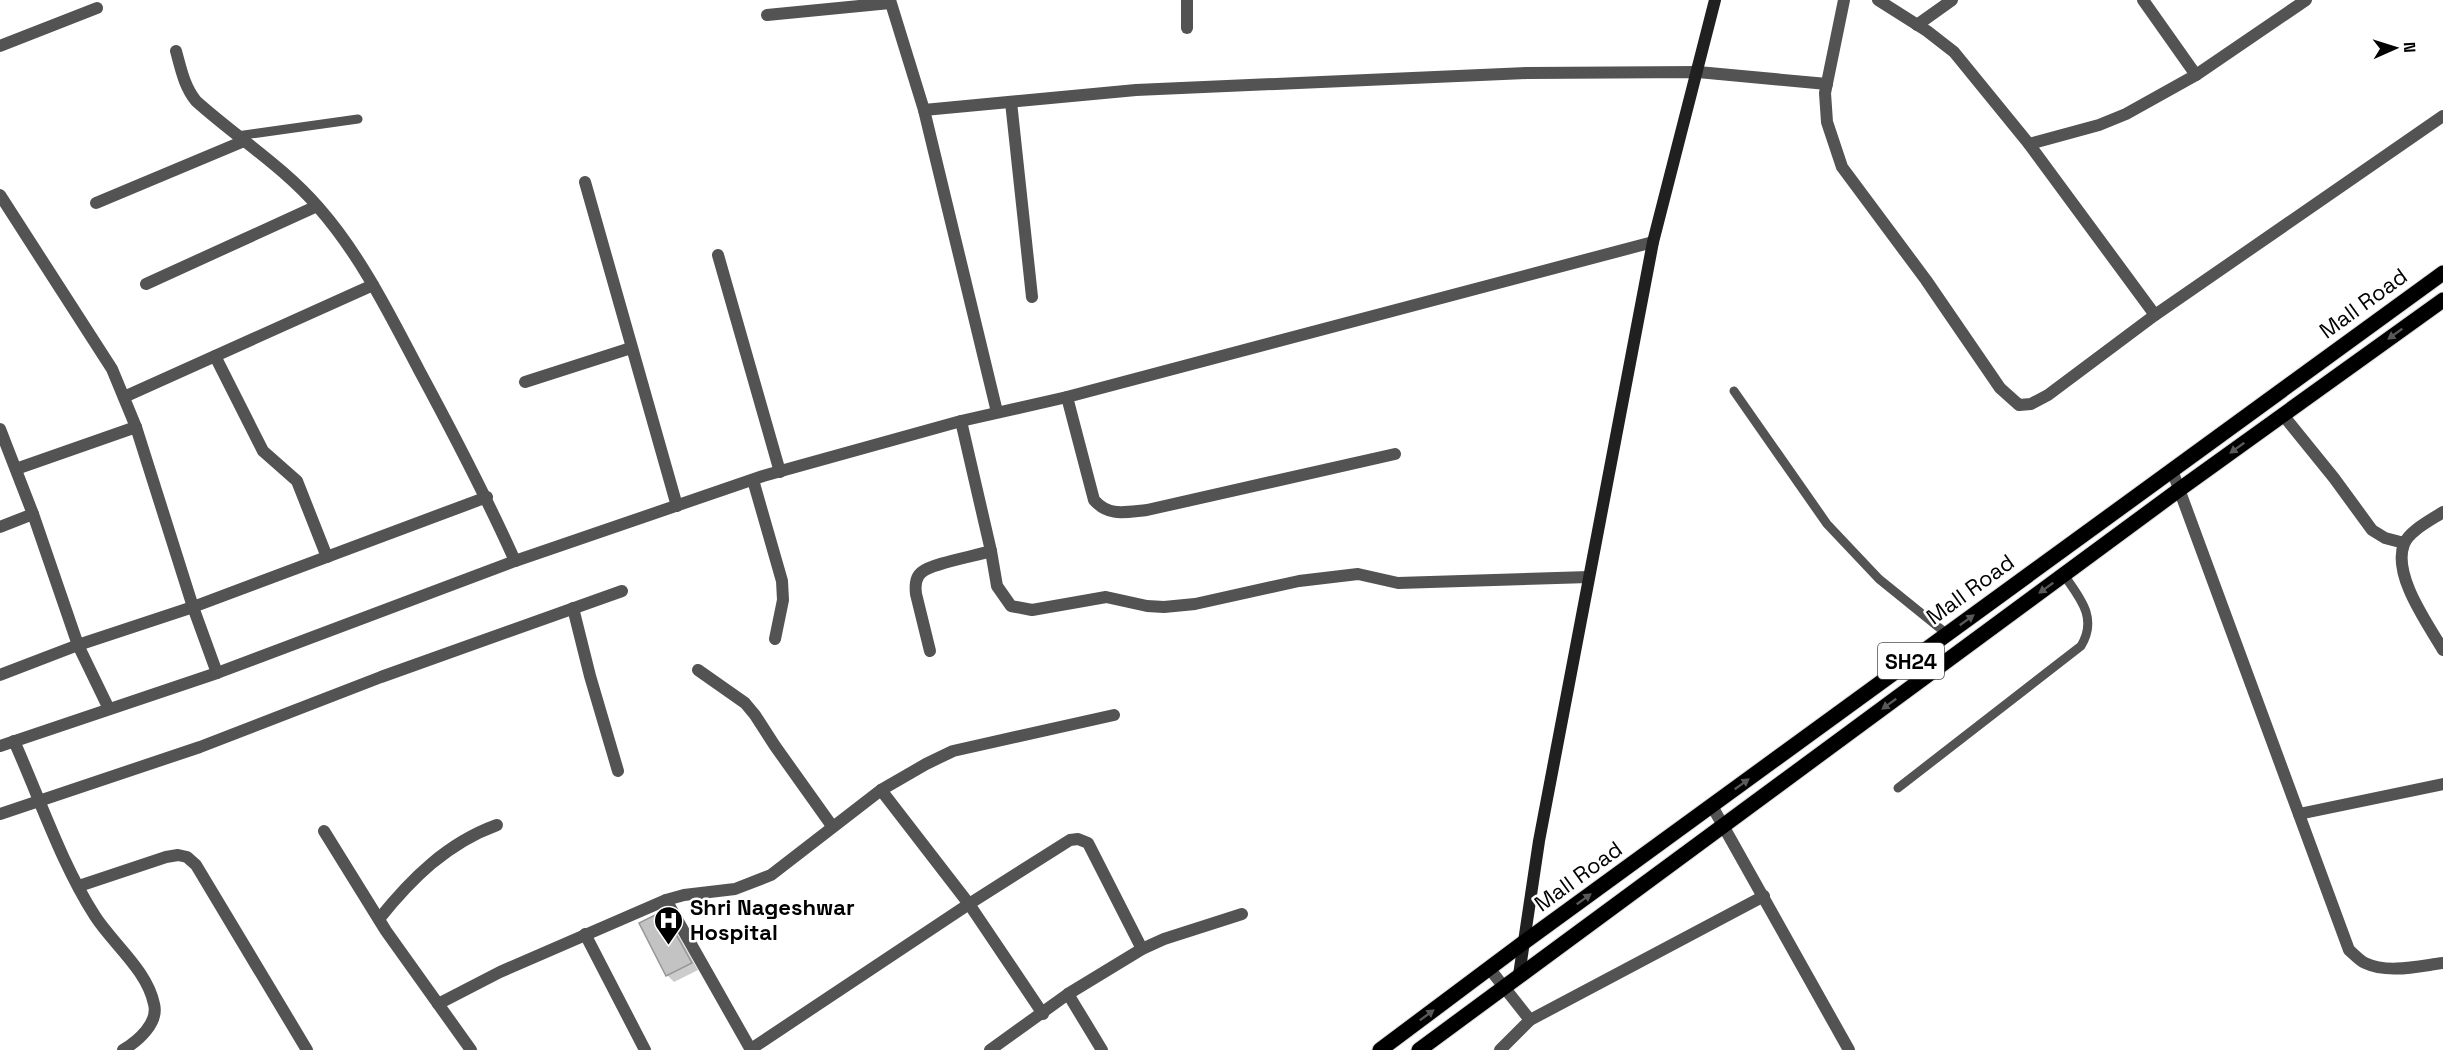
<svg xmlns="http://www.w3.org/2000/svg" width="2443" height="1050" viewBox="0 0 2443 1050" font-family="'Space Grotesk',sans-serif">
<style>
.shadow{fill:#0003}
.building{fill:#c3c3c3;stroke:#979797;stroke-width:1.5}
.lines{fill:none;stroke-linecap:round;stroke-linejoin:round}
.primary-casing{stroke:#dbdbdb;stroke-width:17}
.service{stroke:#535353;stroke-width:9}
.minor{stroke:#535353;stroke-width:12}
.secondary{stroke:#202020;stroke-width:12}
.primary{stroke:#000;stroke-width:15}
.oneway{fill:#595959}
.labels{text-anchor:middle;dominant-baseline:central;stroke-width:5;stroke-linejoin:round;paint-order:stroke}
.shield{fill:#fff;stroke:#4c4c4c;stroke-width:1.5}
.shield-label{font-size:21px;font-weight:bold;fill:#000}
.street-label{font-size:22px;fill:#000;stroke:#fff}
.poi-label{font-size:22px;font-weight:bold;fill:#000;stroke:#fff;text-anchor:start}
</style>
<rect width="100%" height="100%" fill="#fff"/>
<polygon class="shadow" points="662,913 670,920 698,970 674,982 667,975"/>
<polygon class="building" points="663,911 692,963 666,976 639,923"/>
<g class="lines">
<defs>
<g id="primary">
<polyline points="1380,1050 1523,943 2443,273"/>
<polyline points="1419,1050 2180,489 2443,300"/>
</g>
</defs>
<use href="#primary" class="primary-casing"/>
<g class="service">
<polyline points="237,136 358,119"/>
<polyline points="1734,391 1827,524 1879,579 1947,634"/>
<path d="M1898,788L2081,646C2098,618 2080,598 2064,575"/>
</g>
<g class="minor">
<polyline points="890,0 924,110 997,412"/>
<polyline points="1187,0 1187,28"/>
<polyline points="1844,0 1825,93 1827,122 1842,167 1926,280 2000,388 2019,405 2031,404 2048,395 2155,315 2443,116"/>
<polyline points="1878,0 1927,31 1954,52 2029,144 2155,315"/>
<polyline points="767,15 890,3"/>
<polyline points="1917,25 1952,0"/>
<polyline points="0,46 97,8"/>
<path d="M176,51C181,69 184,86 196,101C236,137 284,167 319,208C361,256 390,315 419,370C453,433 486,496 515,561"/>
<polyline points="2196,75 2306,0"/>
<polyline points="1011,102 1032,297"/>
<polyline points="924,110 1136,90 1527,73 1698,72 1827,84"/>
<polyline points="2029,144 2099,125 2126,114 2196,75 2143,0"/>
<polyline points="585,182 677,506"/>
<polyline points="0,195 112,369 136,427 193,607 217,673"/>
<polyline points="96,203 244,141"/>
<polyline points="718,255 780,472"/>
<polyline points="146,284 317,206"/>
<polyline points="215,356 263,451 297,481 327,557"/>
<polyline points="525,382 631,348"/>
<polyline points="124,397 373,285"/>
<path d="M1067,397L1094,500C1109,517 1125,512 1147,510L1395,454"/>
<polyline points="2283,415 2334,478 2372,530 2385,538 2404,543"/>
<polyline points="961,421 991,551 997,586 1011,606 1032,610 1106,597 1147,606 1164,607 1195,604 1299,581 1358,574 1398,583 1589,577"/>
<polyline points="0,429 33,514 78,645 109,709"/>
<polyline points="16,469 136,427"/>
<path d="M2172,470L2349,950C2354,954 2359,960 2365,963C2388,974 2419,966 2443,963"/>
<polyline points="753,480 782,581 783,600 775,639"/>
<path d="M2443,512C2431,520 2409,531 2404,544C2392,575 2428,624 2443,650"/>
<polyline points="0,527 33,514"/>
<polyline points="573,608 590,676 618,771"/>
<path d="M930,651L916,594C915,586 915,577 922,572C933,563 976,556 991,551"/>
<polyline points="698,670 745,703 755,715 775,746 832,826"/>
<polyline points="0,675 78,645 193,607 487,497"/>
<path d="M14,741C40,799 61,863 95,916C113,944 147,970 154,1004C159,1023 138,1041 123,1050"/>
<polyline points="0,746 217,673 515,561 763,476 961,421 1067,397 1653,242"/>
<polyline points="881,790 969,904 1043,1014"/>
<polyline points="1712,806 1849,1050"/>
<polyline points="0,814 200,747 381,677 622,591"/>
<polyline points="2299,814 2443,784"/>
<polyline points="324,831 386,931 471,1050"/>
<polyline points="79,886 166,857 178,855 187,857 196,865 307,1050"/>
<polyline points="666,900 751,1050"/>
<path d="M379,919C411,879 447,843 497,825"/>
<polyline points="585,934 645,1050"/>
<polyline points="1489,968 1530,1020"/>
<polyline points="1068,994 1102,1050"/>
<polyline points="438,1004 500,972 666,900 684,895 735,889 771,875 881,790 926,764 953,751 1114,715"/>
<polyline points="751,1049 969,904 1070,840 1078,839 1088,843 1142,949"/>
<polyline points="990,1050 1068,994 1142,949 1164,939 1242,914"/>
<polyline points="1500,1050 1530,1020 1764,896"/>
</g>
<polyline class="secondary" points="1519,975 1539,841 1653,242 1715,0"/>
<use href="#primary" class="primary"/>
</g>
<defs><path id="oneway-solid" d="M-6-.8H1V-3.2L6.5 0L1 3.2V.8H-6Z" transform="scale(1.5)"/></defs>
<g class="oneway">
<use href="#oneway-solid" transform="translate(2395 334) rotate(144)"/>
<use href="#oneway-solid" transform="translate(2237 448) rotate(144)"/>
<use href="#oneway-solid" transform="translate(2046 588) rotate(144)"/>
<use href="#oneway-solid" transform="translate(1967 620) rotate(-36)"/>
<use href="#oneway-solid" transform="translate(1889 704) rotate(144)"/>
<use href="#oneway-solid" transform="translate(1742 784) rotate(-36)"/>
<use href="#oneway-solid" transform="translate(1584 899) rotate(-36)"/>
<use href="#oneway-solid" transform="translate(1427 1015) rotate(-37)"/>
</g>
<defs>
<symbol id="hospital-pin" viewBox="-11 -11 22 30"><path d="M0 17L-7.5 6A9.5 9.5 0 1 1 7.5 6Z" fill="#000" stroke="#fff"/><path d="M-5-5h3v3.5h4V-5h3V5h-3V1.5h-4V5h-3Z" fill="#fff"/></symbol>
</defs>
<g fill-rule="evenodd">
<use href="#hospital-pin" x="652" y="904" width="33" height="45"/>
</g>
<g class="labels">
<rect class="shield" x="1878" y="643" width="66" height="36" rx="4.5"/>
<g class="shield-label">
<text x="1911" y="661">SH24</text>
</g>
<g class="street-label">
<text transform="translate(2363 303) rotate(-36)">Mall Road</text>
<text transform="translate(1970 589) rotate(-36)">Mall Road</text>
<text transform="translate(1578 876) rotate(-36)">Mall Road</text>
</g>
<g class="poi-label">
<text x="690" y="907">Shri Nageshwar<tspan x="690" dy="25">Hospital</tspan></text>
</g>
</g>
<g transform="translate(2395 48) rotate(87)" stroke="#ffffff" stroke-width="4.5" paint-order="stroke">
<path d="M0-4.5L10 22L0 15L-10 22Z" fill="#000000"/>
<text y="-9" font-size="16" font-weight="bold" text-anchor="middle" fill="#000000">N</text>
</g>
</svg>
